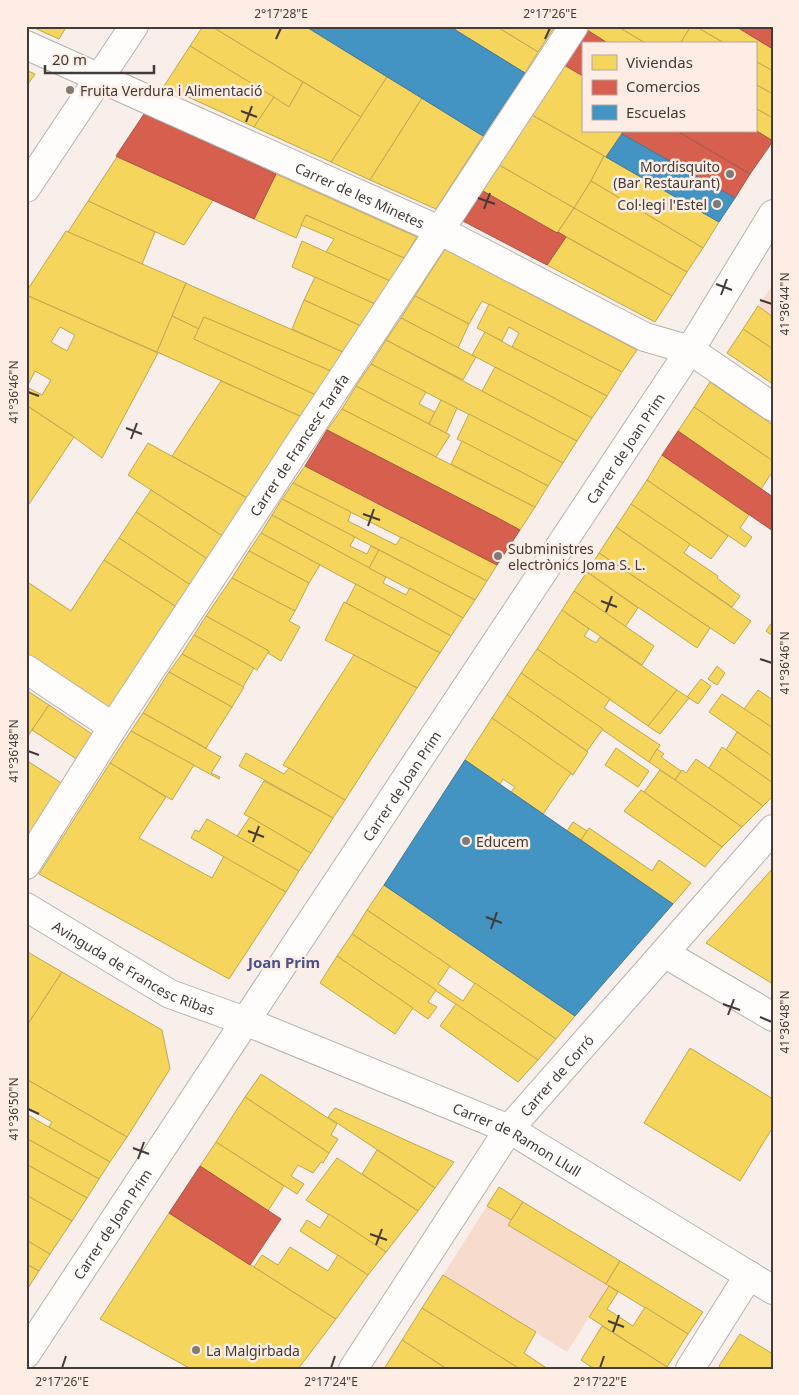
<svg xmlns="http://www.w3.org/2000/svg" width="799" height="1395" viewBox="0 0 799 1395" font-family="'Noto Sans',sans-serif">
<style>
.green{fill:#f7dbcc}
.homes{fill:#f6d55c;stroke:#c0a751;fill-rule:evenodd}
.shops{fill:#d6604d;stroke:#aa5546}
.schools{fill:#4393c3;stroke:#437999}
.lines{fill:none;stroke-linecap:round;stroke-linejoin:round}
.pedestrian-casing{stroke:#b8b1ad;stroke-width:30}
.minor-casing{stroke:#b8b1ad;stroke-width:30}
.tertiary-casing{stroke:#b8b1ad;stroke-width:30}
.pedestrian{stroke:#fefdfc;stroke-width:28}
.minor{stroke:#fefdfc;stroke-width:28}
.tertiary{stroke:#fefdfc;stroke-width:28}
.ticks{fill:none;stroke:#423b37;stroke-width:2}
.poi-dot{fill:#827a76;stroke:#feede4;stroke-width:2}
.labels{text-anchor:middle;dominant-baseline:central;stroke-width:5;stroke-linejoin:round;paint-order:stroke}
.poi-label{font-size:14px;fill:#423b37;stroke:#feede4;text-anchor:start}
.street-label{font-size:14px;fill:#423b37;stroke:#feede4}
.neighbourhood-label{font-size:15px;font-weight:bold;fill:#4a508e;stroke:#feede4}
.neatline{fill:none;stroke:#423b37;stroke-width:2}
.ticks-label{font-size:12px;text-anchor:middle;fill:#423b37}
</style>
<rect width="100%" height="100%" fill="#f8efea"/>
<g class="green">
<polygon points="773,284 773,317 758,306"/>
<polygon points="487,1206 511,1220 508,1225 609,1286 567,1352 443,1275"/>
</g>
<g class="homes">
<polygon points="30,26 67,26 59,39"/>
<polygon points="203,26 211,26 303,82 289,107 190,46"/>
<polygon points="211,26 305,26 387,77 361,117"/>
<polygon points="449,26 496,26 538,52 525,73"/>
<polygon points="496,26 555,26 538,52"/>
<polygon points="590,26 617,26 647,44 609,44 587,30"/>
<polygon points="617,26 691,26 680,44 647,44"/>
<polygon points="691,26 695,26 726,44 685,44 681,42"/>
<polygon points="695,26 735,26 773,49 773,71 755,61 755,44 726,44"/>
<polygon points="190,46 274,97 254,127 164,86"/>
<polygon points="755,61 773,71 773,94 755,84"/>
<polygon points="564,65 583,76 583,131 623,131 606,157 532,115"/>
<polygon points="26,70 35,74 26,87"/>
<polygon points="387,77 422,98 370,180 331,162"/>
<polygon points="303,82 361,117 331,162 254,127 274,97 289,107"/>
<polygon points="755,84 773,94 773,118 755,108"/>
<polygon points="422,98 483,136 436,209 370,180"/>
<polygon points="755,108 773,118 773,141 755,130"/>
<polygon points="532,115 604,156 591,181 574,208 499,165"/>
<polygon points="604,156 719,222 703,248 591,181"/>
<polygon points="117,157 213,200 184,245 88,201"/>
<polygon points="499,165 574,208 557,233 483,191"/>
<polygon points="276,174 417,237 404,258 306,215 296,238 254,219"/>
<polygon points="591,181 703,248 687,272 574,208"/>
<polygon points="88,201 155,232 142,264 68,232"/>
<polygon points="574,208 687,272 672,296 558,232"/>
<polygon points="306,215 404,258 390,281 326,252 334,239 301,225"/>
<polygon points="66,231 186,283 157,352 26,295 26,292"/>
<polygon points="566,237 672,296 655,322 547,265"/>
<polygon points="302,241 390,281 375,304 292,267"/>
<polygon points="445,249 637,350 622,372 482,301 469,324 415,296"/>
<polygon points="315,277 375,304 361,326 304,300"/>
<polygon points="186,283 192,286 343,352 331,371 204,317 199,329 172,316"/>
<path d="M26,295L158,353L102,458L74,437L26,405ZM60,327L75,335L67,351L51,342ZM35,371L51,380L42,395L27,387Z"/>
<polygon points="415,296 469,324 458,348 401,318"/>
<polygon points="304,300 361,326 343,352 292,329"/>
<polygon points="489,304 622,372 607,396 512,347 519,333 509,327 502,341 477,328"/>
<polygon points="758,306 773,317 773,349 743,329"/>
<polygon points="172,316 199,329 194,339 316,395 302,417 157,352"/>
<polygon points="204,317 331,371 316,395 194,339"/>
<polygon points="401,318 476,357 463,380 386,340"/>
<polygon points="743,329 773,349 773,384 727,353"/>
<polygon points="485,332 512,347 607,396 592,418 472,355"/>
<polygon points="386,340 482,391 577,441 563,463 371,364"/>
<polygon points="371,364 426,392 419,404 435,412 429,424 356,386"/>
<polygon points="495,367 592,418 577,441 482,391"/>
<polygon points="221,381 302,417 249,499 172,456"/>
<polygon points="710,382 773,425 773,461 694,407"/>
<polygon points="356,386 450,435 436,457 342,409"/>
<polygon points="441,400 457,408 446,433 429,424"/>
<polygon points="26,405 74,437 27,507 26,507"/>
<polygon points="694,407 773,461 773,471 761,489 678,431"/>
<polygon points="342,409 436,457 535,507 520,530 327,430"/>
<polygon points="469,414 563,463 548,486 457,439"/>
<polygon points="462,441 548,486 535,507 451,464"/>
<polygon points="148,443 249,499 224,537 128,475"/>
<polygon points="662,455 749,515 740,528 752,537 745,547 647,480"/>
<polygon points="305,466 479,556 497,565 487,581 293,483"/>
<polygon points="647,480 728,536 711,559 631,504"/>
<polygon points="293,483 351,512 348,521 396,545 401,537 487,581 475,600 282,499"/>
<polygon points="151,490 224,537 209,560 136,512"/>
<polygon points="282,499 355,537 350,546 367,554 371,546 379,550 369,568 272,515"/>
<polygon points="631,504 690,544 684,553 718,576 717,578 740,596 732,607 616,527"/>
<polygon points="136,512 209,560 192,586 119,538"/>
<polygon points="272,515 386,577 383,583 406,595 410,588 463,618 451,636 261,533"/>
<polygon points="616,527 751,621 734,644 599,553"/>
<polygon points="261,533 320,565 309,583 249,551"/>
<polygon points="119,538 192,586 178,608 104,560"/>
<polygon points="379,550 475,600 463,618 410,588 409,589 369,568"/>
<polygon points="249,551 309,583 295,611 232,578"/>
<polygon points="599,553 710,628 697,648 587,572"/>
<polygon points="104,560 178,608 108,715 26,660 26,581 71,611"/>
<polygon points="587,572 638,608 625,627 574,591"/>
<polygon points="232,578 295,611 289,621 300,627 281,661 268,653 269,651 206,616"/>
<polygon points="356,584 451,636 440,653 346,603"/>
<polygon points="574,591 654,646 642,665 562,610"/>
<polygon points="344,602 440,653 417,688 325,640"/>
<polygon points="562,610 589,629 584,636 596,643 600,637 677,690 648,726 537,649"/>
<polygon points="206,616 269,651 257,670 194,635"/>
<polygon points="773,621 773,636 766,631"/>
<polygon points="194,635 254,668 243,687 182,654"/>
<polygon points="537,649 610,699 604,708 660,745 649,762 521,673"/>
<polygon points="182,654 244,687 232,707 169,672"/>
<polygon points="354,655 417,688 345,800 283,765"/>
<polygon points="717,666 725,673 717,685 708,679"/>
<polygon points="169,672 232,707 206,748 143,713"/>
<polygon points="521,673 603,729 587,751 507,695"/>
<polygon points="701,679 711,686 698,704 687,697"/>
<polygon points="26,690 49,705 26,739"/>
<polygon points="677,690 689,698 660,734 648,726"/>
<polygon points="758,690 773,700 773,728 744,709"/>
<polygon points="722,694 773,728 773,757 709,712"/>
<polygon points="507,695 588,752 573,775 492,718"/>
<polygon points="49,705 95,736 78,760 32,730"/>
<polygon points="143,713 221,757 211,773 220,777 219,779 131,731"/>
<polygon points="492,718 571,773 543,814 511,792 515,787 503,779 500,784 465,760"/>
<polygon points="131,731 194,765 172,800 110,763"/>
<polygon points="737,732 773,757 773,783 726,750"/>
<polygon points="722,747 773,783 773,796 763,806 709,768"/>
<polygon points="616,748 649,771 638,787 605,765"/>
<polygon points="657,749 664,754 661,757 681,771 675,780 649,762"/>
<polygon points="246,753 284,774 289,768 345,800 333,818 239,766"/>
<polygon points="696,759 763,806 742,827 675,780 682,770 686,773"/>
<polygon points="26,760 63,784 26,841"/>
<polygon points="110,763 166,797 139,838 212,878 224,856 286,892 229,979 39,874"/>
<polygon points="660,770 675,780 742,827 722,847 644,792"/>
<polygon points="264,781 333,818 311,853 244,814"/>
<polygon points="641,790 722,847 705,867 624,811"/>
<polygon points="250,817 311,853 299,871 237,836"/>
<polygon points="207,819 299,871 286,892 191,838 195,830 199,832"/>
<polygon points="573,822 587,831 581,840 567,831"/>
<polygon points="589,828 652,871 659,860 691,883 673,904 581,840"/>
<polygon points="773,868 773,984 706,943"/>
<polygon points="384,885 575,1016 556,1039 367,910"/>
<polygon points="367,910 450,966 438,984 463,1001 475,983 556,1039 538,1060 352,934"/>
<polygon points="352,934 436,990 428,1002 437,1007 428,1019 337,956"/>
<polygon points="26,951 62,972 26,1027"/>
<polygon points="337,956 413,1008 395,1034 320,983"/>
<polygon points="62,972 162,1030 170,1069 127,1137 26,1079 26,1027"/>
<polygon points="456,1004 538,1060 518,1082 440,1026"/>
<polygon points="690,1048 773,1099 773,1127 740,1181 644,1123"/>
<polygon points="261,1074 337,1124 331,1135 338,1139 329,1153 245,1097"/>
<polygon points="26,1079 127,1137 110,1162 49,1127 52,1122 26,1107"/>
<polygon points="245,1097 329,1153 323,1163 321,1162 313,1173 298,1165 291,1176 304,1184 297,1194 216,1142"/>
<polygon points="335,1108 454,1162 435,1188 328,1117"/>
<polygon points="26,1114 110,1162 99,1179 26,1138"/>
<polygon points="26,1138 99,1179 87,1198 26,1164"/>
<polygon points="216,1142 284,1186 268,1211 200,1166"/>
<polygon points="377,1150 435,1188 418,1211 362,1174"/>
<polygon points="337,1158 418,1211 386,1252 306,1200"/>
<polygon points="26,1164 87,1198 72,1221 26,1195"/>
<polygon points="499,1187 523,1202 511,1220 487,1206"/>
<polygon points="26,1195 72,1221 50,1254 26,1240"/>
<polygon points="523,1202 620,1261 606,1284 508,1225"/>
<polygon points="169,1213 336,1319 298,1369 191,1369 100,1319"/>
<polygon points="329,1214 386,1252 368,1275 300,1231 307,1220 320,1228"/>
<polygon points="26,1240 50,1254 39,1271 26,1264"/>
<polygon points="290,1247 328,1271 338,1255 368,1275 336,1319 254,1267 262,1255 278,1265"/>
<polygon points="620,1261 703,1312 688,1334 606,1284"/>
<polygon points="26,1264 39,1271 28,1288 26,1287"/>
<polygon points="443,1275 536,1332 524,1353 548,1369 520,1369 422,1308"/>
<polygon points="609,1286 618,1292 607,1309 633,1326 645,1307 688,1334 667,1367 589,1317"/>
<polygon points="422,1308 520,1369 447,1369 402,1340"/>
<polygon points="602,1326 667,1367 666,1369 594,1369 581,1360"/>
<polygon points="740,1334 773,1354 773,1369 723,1369 719,1366"/>
<polygon points="402,1340 447,1369 384,1369"/>
</g>
<g class="shops">
<polygon points="735,26 773,26 773,49"/>
<polygon points="587,30 609,44 583,44 583,76 564,65"/>
<polygon points="144,114 276,174 254,219 116,156"/>
<polygon points="755,130 773,141 750,174 677,131"/>
<polygon points="623,131 677,131 750,174 735,198 622,134"/>
<polygon points="483,191 557,233 558,232 566,237 547,265 463,221"/>
<polygon points="327,430 498,518 520,530 497,565 305,466"/>
<polygon points="678,431 773,497 773,531 662,455"/>
<polygon points="200,1166 281,1219 250,1265 169,1213"/>
</g>
<g class="schools">
<polygon points="305,26 449,26 525,73 483,136"/>
<polygon points="622,134 735,198 719,222 606,157"/>
<polygon points="465,760 673,904 575,1016 384,885"/>
</g>
<g class="lines">
<defs>
<polyline id="pedestrian" points="664,953 773,1017"/>
<g id="minor">
<path id="s1" d="M26,45L439,230L645,337L690,350L773,407"/>
<polyline points="26,669 113,727"/>
<path id="s2" d="M26,865L113,727L574,26"/>
<path id="s3" d="M353,1369L509,1129L664,953L773,829"/>
<polyline points="690,1369 749,1275"/>
</g>
<g id="tertiary">
<polyline points="26,188 134,26"/>
<path id="s4" d="M26,907L170,994L245,1021L509,1129L773,1290"/>
<path id="s5" d="M26,1354L293,949L690,350L773,214"/>
</g>
</defs>
<use href="#pedestrian" class="pedestrian-casing"/>
<use href="#minor" class="minor-casing"/>
<use href="#tertiary" class="tertiary-casing"/>
<use href="#pedestrian" class="pedestrian"/>
<use href="#minor" class="minor"/>
<use href="#tertiary" class="tertiary"/>
</g>
<path class="ticks" d="M276,39L281,28M545,39L550,28M241,111L257,117M246,122L252,106M478,198L495,204M484,209L490,193M716,284L732,290M721,295L727,279M760,300L772,304M28,392L39,396M126,428L142,434M131,439L137,423M363,514L380,520M368,526L374,509M601,601L617,607M606,612L612,596M760,659L772,663M28,751L39,755M248,831L264,837M253,842L259,826M486,917L502,923M491,929L497,912M723,1004L740,1010M728,1015L734,999M760,1017L772,1022M28,1109L39,1114M133,1148L149,1154M138,1159L144,1142M370,1234L387,1240M376,1245L382,1229M608,1321L624,1327M613,1332L619,1315M62,1368L66,1356M331,1368L335,1356M600,1368L604,1356"/>
<g class="poi-dot">
<circle cx="70" cy="90" r="5"/>
<circle cx="730" cy="174" r="5"/>
<circle cx="717" cy="204" r="5"/>
<circle cx="498" cy="556" r="5"/>
<circle cx="466" cy="841" r="5"/>
<circle cx="196" cy="1350" r="5"/>
</g>
<g class="labels">
<g class="poi-label">
<text x="80" y="90">Fruita Verdura i Alimentació</text>
<text x="720" y="166" text-anchor="end">Mordisquito<tspan x="720" dy="16">(Bar Restaurant)</tspan></text>
<text x="707" y="204" text-anchor="end">Col·legi l'Estel</text>
<text x="508" y="548">Subministres<tspan x="508" dy="16">electrònics Joma S. L.</tspan></text>
<text x="476" y="841">Educem</text>
<text x="206" y="1350">La Malgirbada</text>
</g>
<g class="street-label">
<text stroke="none"><textPath href="#s1" startOffset="366">Carrer de les Minetes</textPath></text>
<text stroke="none"><textPath href="#s2" startOffset="501">Carrer de Francesc Tarafa</textPath></text>
<text stroke="none"><textPath href="#s5" startOffset="1086">Carrer de Joan Prim</textPath></text>
<text stroke="none"><textPath href="#s5" startOffset="681">Carrer de Joan Prim</textPath></text>
<text stroke="none"><textPath href="#s4" startOffset="124">Avinguda de Francesc Ribas</textPath></text>
<text stroke="none"><textPath href="#s3" startOffset="358">Carrer de Corró</textPath></text>
<text stroke="none"><textPath href="#s4" startOffset="545">Carrer de Ramon Llull</textPath></text>
<text stroke="none"><textPath href="#s5" startOffset="156">Carrer de Joan Prim</textPath></text>
</g>
<g class="neighbourhood-label">
<text x="284" y="962">Joan Prim</text>
</g>
</g>
<rect width="799" height="1395" fill="none" stroke="#feede4" stroke-width="55"/>
<rect x="582" y="42" width="175" height="90" fill="#feede4" stroke="#b3a69f"/>
<rect x="592" y="55" width="25" height="15" fill="#f6d55c" stroke="#b3a69f"/>
<text x="626" y="68" font-size="15" fill="#423b37">Viviendas</text>
<rect x="592" y="80" width="25" height="15" fill="#d6604d" stroke="#b3a69f"/>
<text x="626" y="92" font-size="15" fill="#423b37">Comercios</text>
<rect x="592" y="105" width="25" height="15" fill="#4393c3" stroke="#b3a69f"/>
<text x="626" y="118" font-size="15" fill="#423b37">Escuelas</text>
<path d="M45 65v8h109v-8" fill="none" stroke="#423b37" stroke-width="2.5"/>
<text x="52" y="65" font-size="15" fill="#423b37" stroke="#feede4" stroke-width="4" paint-order="stroke">20 m</text>
<rect x="28" y="28" width="744" height="1340" class="neatline"/>
<g class="ticks-label">
<text x="281" y="18">2°17'28"E</text>
<text x="550" y="18">2°17'26"E</text>
<text transform="translate(785 304) rotate(-90)" y="4">41°36'44"N</text>
<text transform="translate(14 392) rotate(-90)" y="4">41°36'46"N</text>
<text transform="translate(785 663) rotate(-90)" y="4">41°36'46"N</text>
<text transform="translate(14 751) rotate(-90)" y="4">41°36'48"N</text>
<text transform="translate(785 1022) rotate(-90)" y="4">41°36'48"N</text>
<text transform="translate(14 1109) rotate(-90)" y="4">41°36'50"N</text>
<text x="62" y="1386">2°17'26"E</text>
<text x="331" y="1386">2°17'24"E</text>
<text x="600" y="1386">2°17'22"E</text>
</g>
</svg>
